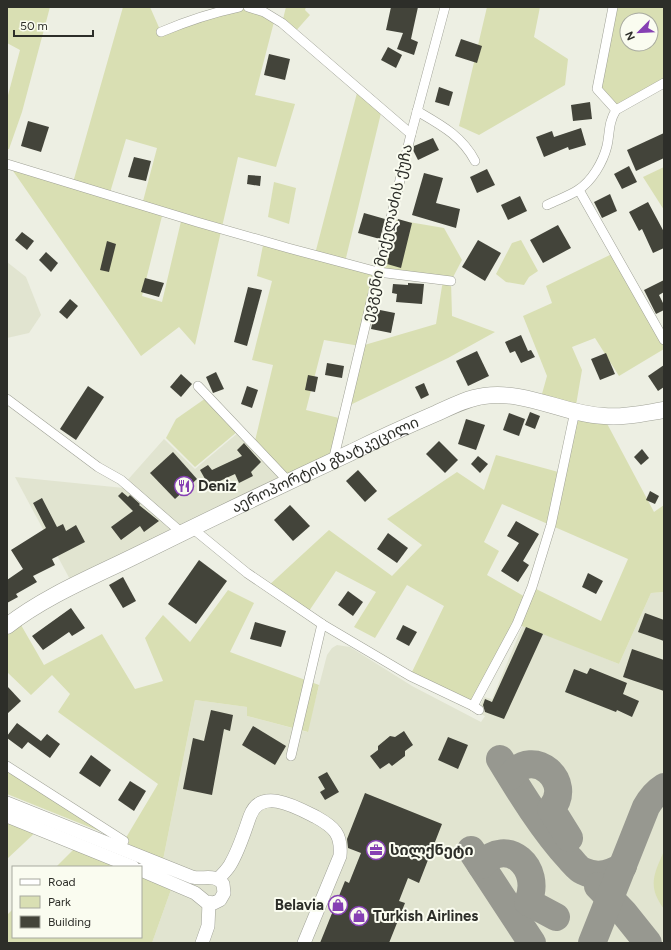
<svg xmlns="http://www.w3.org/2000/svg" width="671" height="950" viewBox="0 0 671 950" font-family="Figtree,'Noto Sans Georgian',sans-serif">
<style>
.built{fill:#e1e4d0}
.green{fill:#d9dfb3;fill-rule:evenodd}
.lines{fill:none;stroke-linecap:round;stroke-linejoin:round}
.taxiway{stroke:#979890;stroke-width:28}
.building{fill:#43443a}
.street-casing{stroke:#a0a297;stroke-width:10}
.secondary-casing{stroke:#a0a297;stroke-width:14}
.highway-casing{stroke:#a0a297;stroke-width:17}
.street{stroke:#fff;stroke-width:9}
.secondary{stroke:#fff;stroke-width:13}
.highway{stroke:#fff;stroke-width:16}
.labels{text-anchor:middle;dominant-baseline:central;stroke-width:4;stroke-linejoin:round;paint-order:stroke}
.street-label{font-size:15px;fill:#2d2e29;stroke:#fafcf0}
.poi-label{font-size:15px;font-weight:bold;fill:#2d2e29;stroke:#fafcf0;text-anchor:start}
</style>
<rect width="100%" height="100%" fill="#edefe3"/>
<g class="built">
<polygon points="7,262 26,277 41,315 29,333 7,338"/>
<polygon points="239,432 286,481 183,530 125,483 164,439 195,469"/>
<polygon points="15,477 124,488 179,532 73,585"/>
<polygon points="664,592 664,943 152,943 173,884 157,877 162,865 195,700 247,707 247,716 307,732 327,655 332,648 337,645 350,647 412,686 481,722 485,716 478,713 484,697 492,699 523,625 619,664 651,593"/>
</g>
<g class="green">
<polygon points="7,7 50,7 22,112 9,149 7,149 7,99 20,50 7,43"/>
<path d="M123,7H150L161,32L239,7H248L275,18L255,95L295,104L276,167L238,157L195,345L179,327L141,356L11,168L72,186ZM126,139L157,148L142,205L109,196ZM163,212L182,217L162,302L142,296Z"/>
<polygon points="286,7 306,7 305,10 310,15 294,33 282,23"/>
<polygon points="487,7 540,7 534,37 568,59 565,85 479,135 459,126"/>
<path d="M613,7H664V83L616,110L597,89ZM627,20H651V44H627Z"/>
<path d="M358,89L382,109L345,262L378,272L391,219L444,228L462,260L451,281L452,316L495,332L448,358L346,407L360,346L324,340L306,410L343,419L333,461L289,482L254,445L273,365L252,360L272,281L257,276L264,240L315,254ZM378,272L443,280L436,324L361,346Z"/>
<polygon points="664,167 664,210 643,177"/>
<polygon points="274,182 296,188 289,224 268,217"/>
<polygon points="521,240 538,271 529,277 524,285 506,282 496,274 512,243"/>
<path d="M614,253L664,340V349L619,376L595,338L572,347L582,370L575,411L603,416L654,512L664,505V592L651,593L619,664L517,624L473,706L410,676L444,606L407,585L375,638L354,627L376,592L336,571L307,614L267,587L329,530L392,576L422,545L387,519L457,472L484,490L496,455L562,473L575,411L540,401L547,376L523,316L552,303L546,286ZM502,504L628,559L601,621L532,587L527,598L487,575L499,551L484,542Z"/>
<polygon points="206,398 238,431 195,467 166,438 176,419"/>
<polygon points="228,590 254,603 230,652 319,685 308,732 247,716 247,707 195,700 162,865 124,841 7,794 7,766 124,841 158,784 58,712 70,694 52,675 31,695 7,672 7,626 17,618 44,665 102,634 135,689 163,681 145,638 163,615 190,642"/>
<polygon points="7,818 39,829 7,859"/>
<polygon points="78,845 133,867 56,867"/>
<path d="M664,851V909C647,886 654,874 664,851Z"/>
<polygon points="141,870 173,884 152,943 7,943 7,915 13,909 13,937 141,937"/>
</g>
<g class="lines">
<g class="taxiway">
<path d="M500,759C520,792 544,831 570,859C574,863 578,869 583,871C597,878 610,875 623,866"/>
<path d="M511,776C533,745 575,782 551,809L569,838"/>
<polyline points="471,850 532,943"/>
<path d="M481,865C507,835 543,868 528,902L556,917"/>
<polyline points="598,886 624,913 648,943"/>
<path d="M592,943L646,807C651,798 656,792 664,787"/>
</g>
</g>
<g class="building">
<polygon points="391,7 418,7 411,39 418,42 414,55 397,49 403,33 386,30"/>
<polygon points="461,39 482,46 477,63 455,56"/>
<polygon points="388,47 402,55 396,68 381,60"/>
<polygon points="269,54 290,59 285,80 264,75"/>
<polygon points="439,87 453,92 449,106 435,102"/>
<polygon points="590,102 592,119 573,121 571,105"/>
<polygon points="28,121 49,127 41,152 21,146"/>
<polygon points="581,128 586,145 569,150 568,147 544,157 536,137 552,131 554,137"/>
<polygon points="664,133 664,158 636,171 627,150"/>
<polygon points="433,138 439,150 418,160 413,150 414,146"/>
<polygon points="134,157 151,161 146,181 128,177"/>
<polygon points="629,166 637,182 622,189 614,174"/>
<polygon points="487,169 495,185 477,193 470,177"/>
<polygon points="424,173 443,178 436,203 460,209 456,228 412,215"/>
<polygon points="248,175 261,176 260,186 247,184"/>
<polygon points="610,194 617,211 602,218 594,202"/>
<polygon points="520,196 527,211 508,220 501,205"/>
<polygon points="648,202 664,232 664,248 653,253 642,229 639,231 629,212"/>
<polygon points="364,213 385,219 380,239 358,233"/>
<polygon points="398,219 412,223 401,268 387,264 396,222 397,223"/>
<polygon points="558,225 571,248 543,263 530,240"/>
<polygon points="22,232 34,241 27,250 15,240"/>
<polygon points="478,240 501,253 485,281 462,267"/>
<polygon points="107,241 116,244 109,272 100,270"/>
<polygon points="46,252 58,263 51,272 39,260"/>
<polygon points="145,278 164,283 159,297 141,292"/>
<polygon points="664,280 664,292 659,295 664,305 664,310 656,314 644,290"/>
<polygon points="408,283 424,284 422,304 396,302 397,294 392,293 393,284 408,285"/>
<polygon points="248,287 262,290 247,346 234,342"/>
<polygon points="70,299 78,306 67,319 59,312"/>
<polygon points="375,309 395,313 391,333 371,329"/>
<polygon points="521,335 528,351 531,350 535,357 521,363 515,351 510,353 505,342"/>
<polygon points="477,351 489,376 468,386 456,361"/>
<polygon points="606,353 615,374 600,380 591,359"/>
<polygon points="327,363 344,366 342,378 325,375"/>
<polygon points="664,365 664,387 658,391 648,376"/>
<polygon points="216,372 224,389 213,393 206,377"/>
<polygon points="181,374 192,384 181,397 170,387"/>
<polygon points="308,375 318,377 315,392 305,390"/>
<polygon points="424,383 429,395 421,399 415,387"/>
<polygon points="88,386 104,397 76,440 60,429"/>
<polygon points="247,386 258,390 252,408 241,404"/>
<polygon points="530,412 540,416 535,429 525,425"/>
<polygon points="509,413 525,419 519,436 503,430"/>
<polygon points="466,419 485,425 476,450 458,444"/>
<polygon points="439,441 458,460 445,473 426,454"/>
<polygon points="244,443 261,462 251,472 253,476 239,483 235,474 209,486 200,470 208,465 212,470 242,456 237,450"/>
<polygon points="642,449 649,458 641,465 634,457"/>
<polygon points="173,452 197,479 175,499 150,473"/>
<polygon points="478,456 488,464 480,473 471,464"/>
<polygon points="358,470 377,491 365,502 346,481"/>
<polygon points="650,491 659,496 655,504 646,500"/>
<polygon points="122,492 128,497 130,495 140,504 139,505 159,521 144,532 140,526 121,540 111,527 133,511 118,496"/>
<polygon points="42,498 57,527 63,524 66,531 76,525 85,542 52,559 55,565 33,576 37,582 16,594 18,597 7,603 7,580 23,569 11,550 46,528 33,503"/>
<polygon points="290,505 310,526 293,541 274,520"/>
<polygon points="516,521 539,534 523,561 529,565 518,582 501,571 519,543 507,536"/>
<polygon points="388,533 408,548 397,563 377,549"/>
<polygon points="199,560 227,581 196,624 168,604"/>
<polygon points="588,573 603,581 596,594 582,587"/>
<polygon points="123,577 136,601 123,608 109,585"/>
<polygon points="348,591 363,602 353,616 338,605"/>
<polygon points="71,608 85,628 72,636 69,632 43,650 32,636"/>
<polygon points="645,613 664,620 664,641 638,632"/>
<polygon points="255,622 286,631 281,647 250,639"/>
<polygon points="403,625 417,632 409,646 396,639"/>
<polygon points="526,627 543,634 504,719 485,712 483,705 485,699 492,702"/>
<polygon points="632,649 664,660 664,691 623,677"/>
<polygon points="590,668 627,683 623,694 639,701 632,717 617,710 616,712 565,692 574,669 587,674"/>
<polygon points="7,686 21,701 7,714"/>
<polygon points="211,710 233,715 230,731 224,729 212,795 183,789 193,738 204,741"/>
<polygon points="17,723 41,741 47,734 60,744 50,758 28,742 22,749 7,738 7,736"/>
<polygon points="253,726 286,746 275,765 242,745"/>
<polygon points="404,731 413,745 405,751 405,756 392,766 389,763 380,769 370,756 378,750 378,746 390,736 395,737"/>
<polygon points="448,737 468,745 458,769 438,760"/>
<polygon points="91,755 111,770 100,787 79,773"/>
<polygon points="327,772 339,792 325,800 320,792 325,789 318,777"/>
<polygon points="130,781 146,791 134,811 118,800"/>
<polygon points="365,793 442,824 419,883 408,878 399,901 405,903 389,943 320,943 345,881 349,883 361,853 348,848 347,839"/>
</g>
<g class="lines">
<defs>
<g id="street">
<polyline points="248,7 264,12 282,23 411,134"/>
<polyline points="613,7 597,89 616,110"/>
<path d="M161,32C187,21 211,13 239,7"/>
<path d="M417,111C441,125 462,136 475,161"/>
<polyline points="7,164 197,222 288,248 378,272 451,281"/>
<polyline points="579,190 664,340"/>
<path d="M547,205C557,200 569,196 578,190C592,181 603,162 607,146C610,133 608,123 616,110L664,83"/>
<polyline points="198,386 289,482"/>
<polyline points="7,399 98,467 121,480 182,533"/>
<polyline points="333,461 411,134 445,7"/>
<polyline points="192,528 247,573 322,624 410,676 473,706 479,710"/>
<polyline points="473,706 517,624 532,587 551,525 575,411"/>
<polyline points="291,756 322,624"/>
<polyline points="7,766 124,841"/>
</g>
<g id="secondary">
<path d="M7,803L192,877C203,880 215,873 223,884L224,893L220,900L214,903L206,902L195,893L141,870"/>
<polyline points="7,816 133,867"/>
<path d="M218,879C222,875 227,870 230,865C239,850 244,833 250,816C261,786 298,808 316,817C334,827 342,834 340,856L304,943"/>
<polyline points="202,943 208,926 209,903"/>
</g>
<g id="highway">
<path id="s1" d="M7,626C44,597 90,578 133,557C206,521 279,486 352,452C380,438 409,425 437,413C452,406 468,398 484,396C526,390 563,414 604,416C623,418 645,413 664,410"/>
</g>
</defs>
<use href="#street" class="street-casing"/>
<use href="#secondary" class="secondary-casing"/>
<use href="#highway" class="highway-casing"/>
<use href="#street" class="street"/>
<use href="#secondary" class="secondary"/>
<use href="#highway" class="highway"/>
</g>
<defs>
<symbol id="restaurant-ring" viewBox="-11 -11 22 22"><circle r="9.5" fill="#fafcf0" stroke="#8640b3" stroke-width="1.5"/><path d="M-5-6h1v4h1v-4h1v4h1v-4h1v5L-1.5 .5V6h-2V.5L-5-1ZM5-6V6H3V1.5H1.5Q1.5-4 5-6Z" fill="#8640b3"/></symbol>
<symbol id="office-ring" viewBox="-11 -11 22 22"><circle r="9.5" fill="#fafcf0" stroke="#8640b3" stroke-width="1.5"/><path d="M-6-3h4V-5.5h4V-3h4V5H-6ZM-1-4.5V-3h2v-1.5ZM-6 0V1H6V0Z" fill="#8640b3"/></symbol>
<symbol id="shop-ring" viewBox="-11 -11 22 22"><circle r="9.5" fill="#fafcf0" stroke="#8640b3" stroke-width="1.5"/><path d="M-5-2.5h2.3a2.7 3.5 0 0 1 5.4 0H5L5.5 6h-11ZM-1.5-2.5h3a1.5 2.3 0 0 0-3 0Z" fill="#8640b3"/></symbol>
</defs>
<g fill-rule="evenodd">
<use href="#restaurant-ring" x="173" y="475" width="22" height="22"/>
<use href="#office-ring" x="365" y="839" width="22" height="22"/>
<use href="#shop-ring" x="327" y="894" width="22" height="22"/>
<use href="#shop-ring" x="348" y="905" width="22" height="22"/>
</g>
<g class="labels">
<g class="street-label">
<text transform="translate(387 233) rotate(-77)">ევგენი მიქელაძის ქუჩა</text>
<text stroke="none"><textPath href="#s1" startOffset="357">აეროპორტის გზატკეცილი</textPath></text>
</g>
<g class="poi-label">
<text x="198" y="486">Deniz</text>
<text x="390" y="850">სილქნეტი</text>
<text x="324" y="905" text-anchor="end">Belavia</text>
<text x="373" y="916">Turkish Airlines</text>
</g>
</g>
<rect width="671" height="950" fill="none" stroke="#2d2e29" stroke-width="16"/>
<rect x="12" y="866" width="130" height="72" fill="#fafcf0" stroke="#a8aaa0"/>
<rect x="20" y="879" width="20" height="6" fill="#ffffff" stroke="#a8aaa0"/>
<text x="48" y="886" font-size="12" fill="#2d2e29">Road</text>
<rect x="20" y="896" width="20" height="12" fill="#d9dfb3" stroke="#a8aaa0"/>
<text x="48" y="906" font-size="12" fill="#2d2e29">Park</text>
<rect x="20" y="916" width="20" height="12" fill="#43443a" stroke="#a8aaa0"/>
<text x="48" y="926" font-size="12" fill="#2d2e29">Building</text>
<g transform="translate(639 32) rotate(246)"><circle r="19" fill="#fafcf0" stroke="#a8aaa0"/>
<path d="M0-3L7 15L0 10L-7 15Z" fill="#8640b3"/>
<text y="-6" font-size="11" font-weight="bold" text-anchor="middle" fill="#2d2e29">N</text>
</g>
<path d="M14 30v6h79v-6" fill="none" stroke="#2d2e29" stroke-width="2"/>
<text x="20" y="30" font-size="12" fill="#2d2e29" stroke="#fafcf0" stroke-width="3" paint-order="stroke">50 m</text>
</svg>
